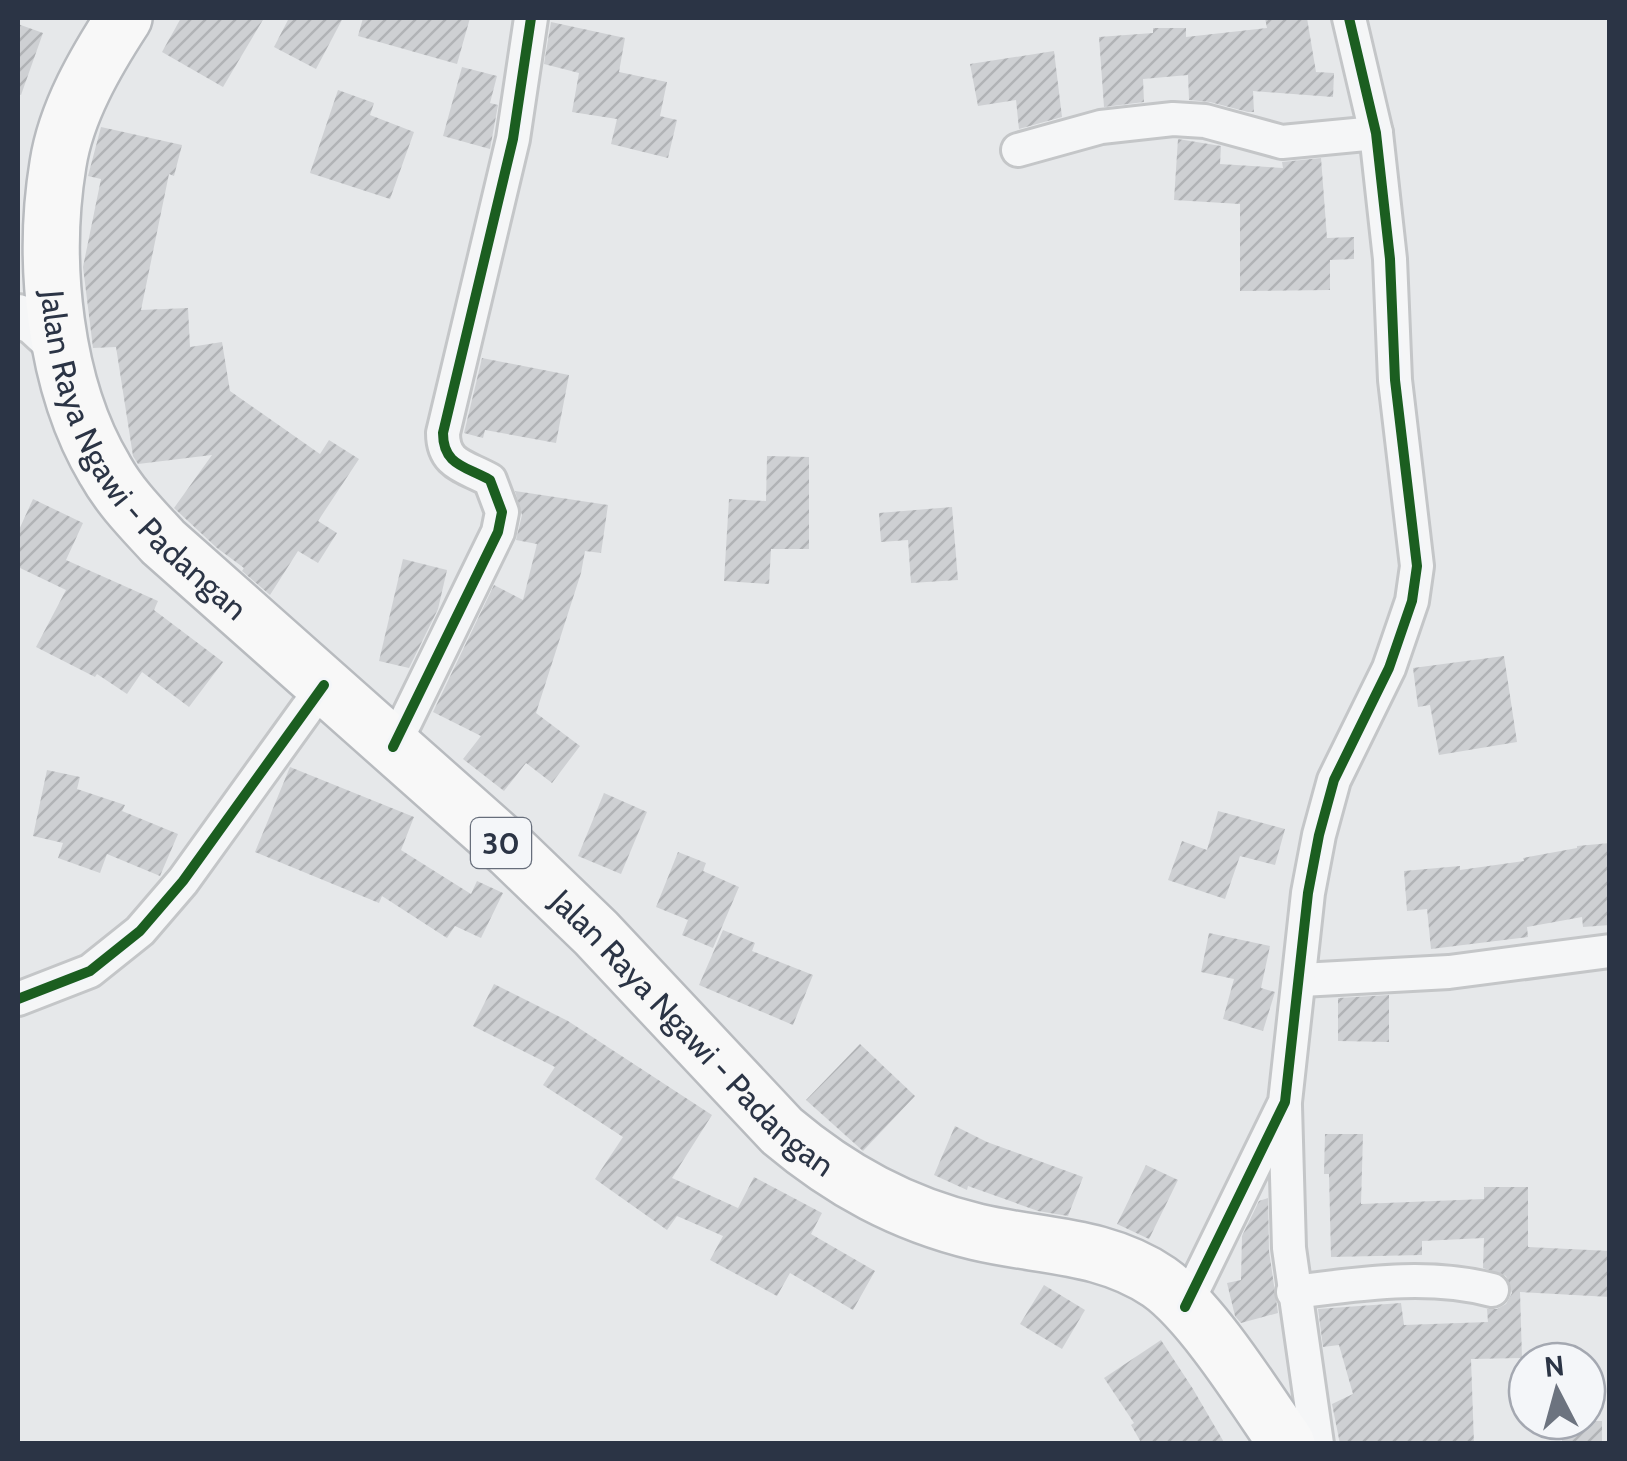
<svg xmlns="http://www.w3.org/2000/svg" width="1627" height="1461" viewBox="0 0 1627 1461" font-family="Cabin,sans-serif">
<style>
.building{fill:url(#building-hatch)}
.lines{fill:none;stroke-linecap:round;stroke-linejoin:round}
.minor-casing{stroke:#c4c6c8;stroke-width:38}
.tertiary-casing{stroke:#c4c6c8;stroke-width:48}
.trunk-casing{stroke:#b8bbbf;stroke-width:60}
.minor{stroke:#f5f6f7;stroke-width:32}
.tertiary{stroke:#f5f6f7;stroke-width:42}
.trunk{stroke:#f8f8f8;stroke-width:55}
.cycleway-casing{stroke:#f4f6f9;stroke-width:16}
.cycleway{stroke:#1b5e20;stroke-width:10}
.labels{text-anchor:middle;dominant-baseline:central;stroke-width:8;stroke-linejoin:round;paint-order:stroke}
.shield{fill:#f4f6f9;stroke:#676e7b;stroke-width:2.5}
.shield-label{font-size:30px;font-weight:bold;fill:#2b3445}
.street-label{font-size:32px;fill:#2b3445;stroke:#f4f6f9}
</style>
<defs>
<pattern id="building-hatch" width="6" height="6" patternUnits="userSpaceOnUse" patternTransform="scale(2.5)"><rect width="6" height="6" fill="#ced0d3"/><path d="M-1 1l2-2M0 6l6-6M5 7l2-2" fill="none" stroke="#b1b3b6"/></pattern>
</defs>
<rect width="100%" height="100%" fill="#e6e8ea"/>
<g class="building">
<polygon points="181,18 264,18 223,87 162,52"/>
<polygon points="289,18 343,18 316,69 274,47"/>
<polygon points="363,18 470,18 457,64 358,36"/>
<polygon points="1265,18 1307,18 1316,72 1334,73 1333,97 1253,91 1254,112 1248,112 1210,102 1189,100 1188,75 1143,79 1144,102 1104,107 1099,37 1153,33 1153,28 1186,28 1186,37 1267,28"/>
<polygon points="551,22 625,38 619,72 667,82 660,116 677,120 668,158 611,144 617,119 572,112 579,73 544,64"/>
<polygon points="18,24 43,33 21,95 18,94"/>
<polygon points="1054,51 1062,117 1019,129 1016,100 978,106 970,64"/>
<polygon points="462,67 497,76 490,103 498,105 490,149 443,136"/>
<polygon points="338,90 374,103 370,115 414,132 390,199 310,173"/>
<polygon points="101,127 182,145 174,176 169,174 141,310 188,308 190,347 222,342 230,391 320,454 329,440 359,459 318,521 337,533 318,563 298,551 270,595 242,571 244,568 217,548 174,508 212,455 138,464 133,456 116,347 93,348 83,267 101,179 88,176"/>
<polygon points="1178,139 1221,146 1220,164 1283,168 1282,162 1321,158 1327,238 1354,237 1354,259 1330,260 1330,290 1240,291 1240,204 1174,200"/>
<polygon points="482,358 569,375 556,443 485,430 483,438 464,433"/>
<polygon points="767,456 809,457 809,549 771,549 769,584 724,581 729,499 766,501"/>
<polygon points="515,491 608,505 601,553 585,551 581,573 536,713 580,746 552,783 526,763 504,791 463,759 481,736 433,712 494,585 523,600 537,544 516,540 522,515"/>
<polygon points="33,499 83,523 66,560 158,601 154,610 223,662 189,707 142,672 127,694 97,674 95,677 36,647 66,590 18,567 18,532"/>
<polygon points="952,507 958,580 911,583 908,540 881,542 879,513"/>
<polygon points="403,559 447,570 438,609 409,668 379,661"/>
<polygon points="1504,656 1517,742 1439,755 1430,705 1418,707 1413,668"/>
<polygon points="290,767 414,817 401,850 471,894 477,881 503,893 481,938 455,926 447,938 382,896 379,903 255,852"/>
<polygon points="47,770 80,777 77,789 125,805 122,811 178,834 160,876 107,854 100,873 58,858 63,843 33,836"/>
<polygon points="604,793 647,812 621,874 578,856"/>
<polygon points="1218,811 1285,829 1275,865 1240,856 1225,899 1168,880 1182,841 1207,850"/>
<polygon points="1610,843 1610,925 1583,927 1582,917 1527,927 1528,937 1431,949 1427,909 1407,911 1404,871 1460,866 1460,870 1524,861 1523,858 1577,848 1577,846"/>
<polygon points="678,852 706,863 703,871 739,887 713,948 682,935 688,920 656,907"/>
<polygon points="723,930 755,943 752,951 813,975 793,1025 699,985"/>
<polygon points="1209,933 1270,946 1261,988 1275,992 1263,1031 1223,1019 1234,979 1201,972"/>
<polygon points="494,984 568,1021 712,1115 672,1178 738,1208 754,1177 822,1213 811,1234 875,1271 853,1310 790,1273 777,1296 710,1260 723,1236 677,1216 667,1230 595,1179 623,1137 543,1085 555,1067 473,1026"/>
<polygon points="1389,995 1389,1042 1338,1041 1338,998"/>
<polygon points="860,1044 915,1096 863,1151 806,1100"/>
<polygon points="955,1126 987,1142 1083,1177 1068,1216 1038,1211 968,1186 967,1190 934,1175"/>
<polygon points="1325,1134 1363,1134 1361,1204 1484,1199 1484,1187 1528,1187 1528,1247 1610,1251 1610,1297 1520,1292 1522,1358 1471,1359 1474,1444 1340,1444 1332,1404 1353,1394 1339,1345 1323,1347 1318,1309 1401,1303 1404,1325 1488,1322 1487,1309 1497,1309 1506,1304 1512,1293 1506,1276 1483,1268 1484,1238 1422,1241 1422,1255 1331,1257 1329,1174 1324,1174"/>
<polygon points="1146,1165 1178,1180 1149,1239 1117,1224"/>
<polygon points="1268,1198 1269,1251 1278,1313 1241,1323 1235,1316 1227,1283 1241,1280 1242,1236 1259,1201"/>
<polygon points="1044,1285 1085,1310 1062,1349 1020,1324"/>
<polygon points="1161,1340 1193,1389 1225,1444 1142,1444 1131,1425 1134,1423 1104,1378"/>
<rect x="1562" y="1421" width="40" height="23"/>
</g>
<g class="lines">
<defs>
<g id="minor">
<polyline points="1018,150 1101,127 1173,119 1205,121 1282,142 1376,133"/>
<path d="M393,747L498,532L502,512L490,480C465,466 443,465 443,433L513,139L531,18"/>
<polyline points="1301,980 1449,972 1610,951"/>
<polyline points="18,999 90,971 140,931 183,881 324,685"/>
<polyline points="1285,1106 1289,1248 1317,1444"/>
<path d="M1293,1292C1360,1284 1426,1273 1492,1290"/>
<polyline points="1185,1307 1285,1102 1308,893 1319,835 1334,780 1389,668 1412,601 1417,566 1395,380 1390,259 1376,133 1349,18"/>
</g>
<polyline id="tertiary" points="18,316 34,323 61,348"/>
<g id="trunk">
<path id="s1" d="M124,18C96,61 66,112 58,164C42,261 54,385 105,470C120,497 142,519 163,542L511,851L596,933L782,1131C840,1180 902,1214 977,1232C1040,1247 1103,1244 1159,1282C1202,1312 1256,1399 1287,1444"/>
</g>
</defs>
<use href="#minor" class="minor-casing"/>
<use href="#tertiary" class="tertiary-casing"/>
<use href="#trunk" class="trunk-casing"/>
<use href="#minor" class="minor"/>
<use href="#tertiary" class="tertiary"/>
<use href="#trunk" class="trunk"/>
<defs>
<g id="cycleway">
<path d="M393,747L498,532L502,512L490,480C465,466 443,465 443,433L513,139L531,18"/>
<polyline points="18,999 90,971 140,931 183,881 324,685"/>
<polyline points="1185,1307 1285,1102 1308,893 1319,835 1334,780 1389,668 1412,601 1417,566 1395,380 1390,259 1376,133 1349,18"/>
</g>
</defs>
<use href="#cycleway" class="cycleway-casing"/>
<use href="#cycleway" class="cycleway"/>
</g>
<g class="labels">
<rect class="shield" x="471" y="818" width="60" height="50" rx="8"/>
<g class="shield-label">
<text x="501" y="843">30</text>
</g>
<g class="street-label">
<text stroke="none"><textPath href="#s1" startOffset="482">Jalan Raya Ngawi - Padangan</textPath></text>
<text stroke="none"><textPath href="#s1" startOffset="1292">Jalan Raya Ngawi - Padangan</textPath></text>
</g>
</g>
<rect width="1627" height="1461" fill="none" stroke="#2b3445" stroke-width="40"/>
<g transform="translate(1557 1391) rotate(354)"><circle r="48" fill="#f4f6f9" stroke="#a4a8b1" stroke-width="2.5"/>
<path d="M0-8L18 38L0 25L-18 38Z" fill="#6c737f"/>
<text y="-15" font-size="28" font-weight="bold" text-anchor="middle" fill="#2b3445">N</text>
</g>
</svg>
